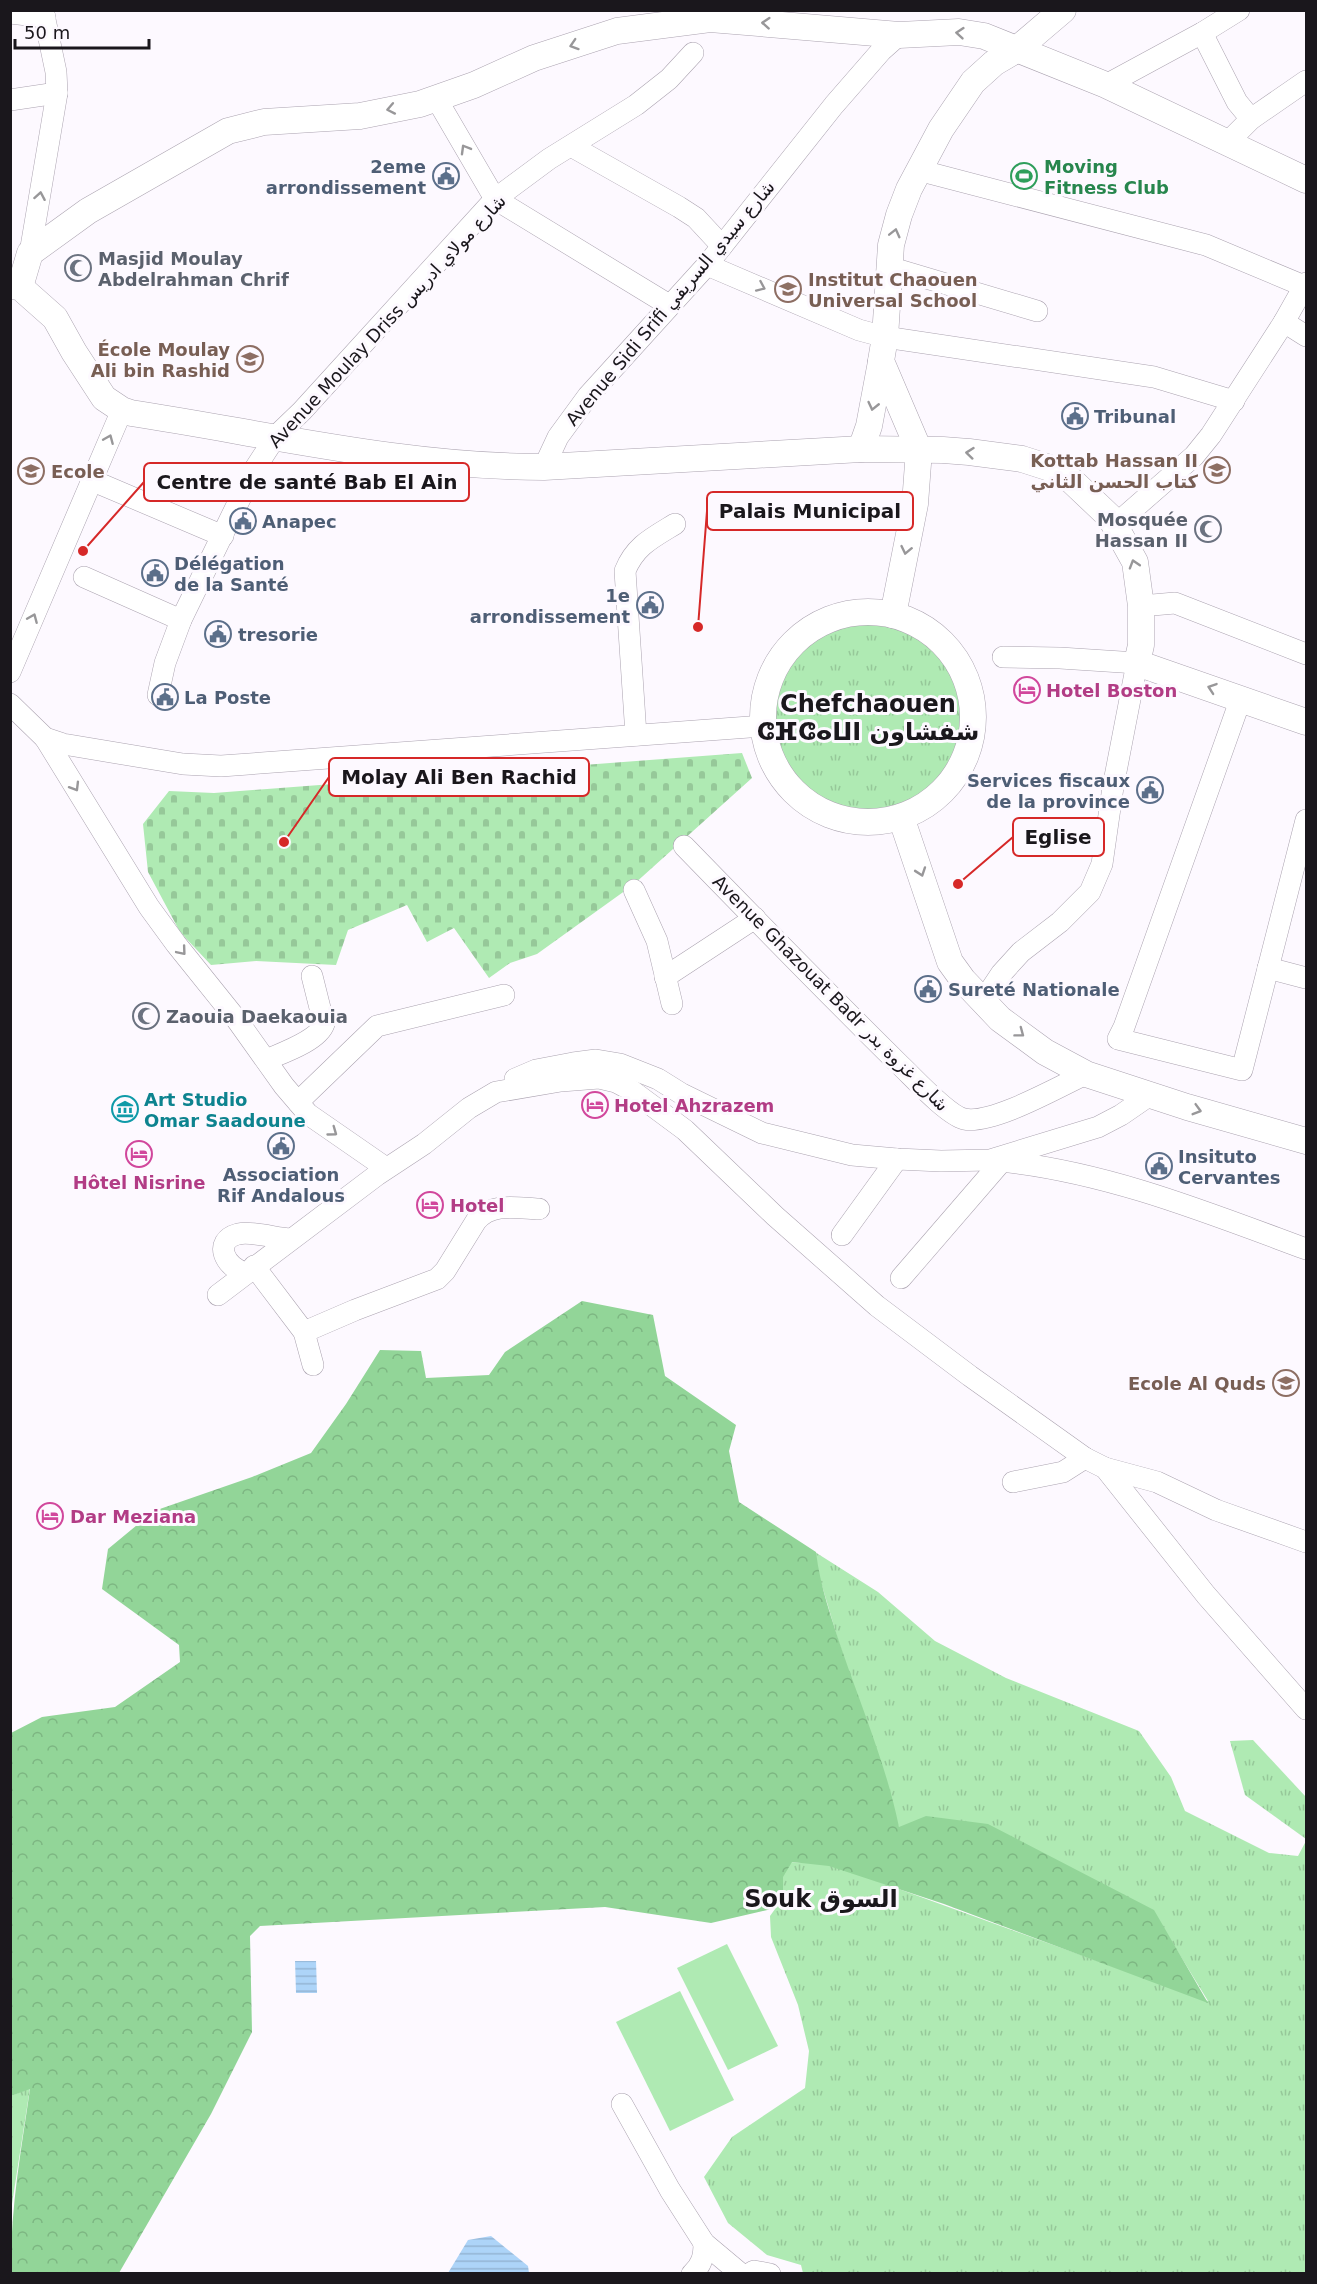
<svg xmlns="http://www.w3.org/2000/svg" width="1317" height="2284" viewBox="0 0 1317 2284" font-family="'DejaVu Sans','Noto Naskh Arabic','Noto Sans Tifinagh',sans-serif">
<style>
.grass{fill:url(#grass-tufts)}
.forest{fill:url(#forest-crowns)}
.cemetery{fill:url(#cemetery-stones)}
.pitch{fill:#afeab3}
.water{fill:url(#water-rules)}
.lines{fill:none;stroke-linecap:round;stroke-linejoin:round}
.minor-casing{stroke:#aba3b0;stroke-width:22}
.tertiary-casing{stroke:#aba3b0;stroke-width:27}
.minor{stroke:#fff;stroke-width:21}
.tertiary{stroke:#fff;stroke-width:26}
.oneway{stroke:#989799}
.labels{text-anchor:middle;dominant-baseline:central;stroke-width:6;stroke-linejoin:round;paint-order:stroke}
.service-label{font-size:18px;font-weight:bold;fill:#4e5e75;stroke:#fdf9ff;text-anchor:start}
.leisure-label{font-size:18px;font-weight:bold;fill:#27864d;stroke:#fdf9ff;text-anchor:start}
.worship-label{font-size:18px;font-weight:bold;fill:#5b616d;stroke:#fdf9ff;text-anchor:start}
.education-label{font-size:18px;font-weight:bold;fill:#785e54;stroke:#fdf9ff;text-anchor:end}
.street-label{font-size:18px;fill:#1a171c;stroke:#fdf9ff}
.hotel-label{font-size:18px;font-weight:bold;fill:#b23c85;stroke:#fdf9ff;text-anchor:start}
.culture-label{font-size:18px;font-weight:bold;fill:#0d838f;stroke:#fdf9ff;text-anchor:start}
.district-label{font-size:24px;font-weight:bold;fill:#1a171c;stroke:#fdf9ff}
.leader{fill:none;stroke:#d62828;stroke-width:2}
.callout-dot{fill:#d62828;stroke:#fdf9ff;stroke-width:2}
.callout{fill:#fdf9ff;stroke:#d62828;stroke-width:2}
.callout-label{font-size:20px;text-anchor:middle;font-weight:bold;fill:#1a171c}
</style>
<defs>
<pattern id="grass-tufts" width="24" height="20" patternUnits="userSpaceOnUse" patternTransform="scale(1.5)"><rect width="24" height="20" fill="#afeab3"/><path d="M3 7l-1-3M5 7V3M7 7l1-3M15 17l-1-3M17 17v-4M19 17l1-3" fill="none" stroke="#96c899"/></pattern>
<pattern id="forest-crowns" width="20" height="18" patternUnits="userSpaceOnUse" patternTransform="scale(1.5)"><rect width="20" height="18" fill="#92d598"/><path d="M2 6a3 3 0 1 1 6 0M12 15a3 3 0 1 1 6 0" fill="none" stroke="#7db682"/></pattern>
<pattern id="cemetery-stones" width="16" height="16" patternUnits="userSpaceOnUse" patternTransform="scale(1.5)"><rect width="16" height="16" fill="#afeab3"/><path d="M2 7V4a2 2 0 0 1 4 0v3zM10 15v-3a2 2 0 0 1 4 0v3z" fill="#96c899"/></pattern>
<pattern id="water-rules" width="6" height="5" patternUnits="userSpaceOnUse" patternTransform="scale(1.5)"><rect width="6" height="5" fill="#add4f8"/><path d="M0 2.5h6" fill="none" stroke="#94b5d4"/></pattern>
</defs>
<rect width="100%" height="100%" fill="#fdf9ff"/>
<g class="grass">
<circle cx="868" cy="717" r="95"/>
<polygon points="815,1552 878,1592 935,1641 1006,1678 1139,1731 1171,1777 1185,1811 1269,1853 1298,1856 1306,1841 1306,2273 803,2273 801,2265 767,2255 728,2223 704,2177 732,2137 805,2088 809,2051 798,2005 771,1937 770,1916 783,1898 782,1878 789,1862 830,1864 1208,2001 1153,1911 929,1817 899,1828 836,1633 818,1572"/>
<polygon points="1253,1740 1306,1797 1306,1839 1245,1795 1230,1741"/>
<polygon points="30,2088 12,2204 11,2223 11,2096"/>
</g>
<path class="forest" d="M582,1301L653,1315L665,1376L736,1425L729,1451L739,1502L816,1552C820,1586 832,1620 843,1653C863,1711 887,1768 899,1827L926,1816L988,1824L1154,1910L1208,2003L944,1904L829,1866L792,1862L783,1877V1895L776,1908L711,1923L605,1907L260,1926L250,1936L252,2032L211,2114L119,2273H11C10,2211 21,2151 30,2089L11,2096V1733L42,1717L115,1707L180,1662L179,1645L102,1589L108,1549L154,1511L252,1477L311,1453L346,1404L380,1350L421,1351L426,1378L489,1375L505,1352Z"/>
<polygon class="cemetery" points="742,753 752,778 633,885 537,954 510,963 489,978 454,928 427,942 407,905 348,930 336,965 256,961 211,965 180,932 148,872 143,824 169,791 214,793"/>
<g class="pitch">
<polygon points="727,1944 778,2046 728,2070 677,1968"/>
<polygon points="680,1991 734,2100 670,2131 616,2022"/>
</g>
<g class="water">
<polygon points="295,1961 316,1961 317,1993 296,1993"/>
<polygon points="491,2236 528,2266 529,2273 448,2273 468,2240"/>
</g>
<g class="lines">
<defs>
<g id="minor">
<polyline points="10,13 45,17"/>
<polyline points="1202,33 1237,102 1251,119"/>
<polyline points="1106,85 1202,33 1239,10"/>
<polyline points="436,98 495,199 669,305"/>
<polyline points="10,100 57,93"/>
<polyline points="1228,142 1251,119 1306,81"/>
<polyline points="571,146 679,207 696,218 722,246"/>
<polyline points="918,170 1206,245 1304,286"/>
<polyline points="30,253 57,93 56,72 43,10"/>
<polyline points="707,265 859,330 885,337 1154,377 1234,401"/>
<polyline points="889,267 1037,311"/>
<polyline points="1284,322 1306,336"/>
<polyline points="544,467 558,437 588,396 707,265 834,105 881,51 899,35"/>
<polyline points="91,480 223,536"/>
<polyline points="1115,525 1194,456 1211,435 1284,322 1306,283"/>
<polyline points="84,577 181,620"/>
<polyline points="1141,606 1175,603 1306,654"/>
<polyline points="10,672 122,410"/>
<polyline points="158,695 165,663 181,620 254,470 276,436 302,411 495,199 549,159 636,105 669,79 693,53"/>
<polyline points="1241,698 1124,1027 1118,1039 1242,1070 1306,820"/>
<polyline points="10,704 45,738 63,744 183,764 221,766 763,726"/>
<path d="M636,735L625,571C635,546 652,538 675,524"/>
<polyline points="45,738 149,907 176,944 237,1020 284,1086 308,1114 386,1168"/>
<path d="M684,846C755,919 826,992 898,1063C912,1076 947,1115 964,1119C992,1125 1058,1087 1086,1074"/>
<polyline points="634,890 657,941 672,1004"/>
<polyline points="1268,968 1306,978"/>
<polyline points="665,977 755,918"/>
<polyline points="983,1001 1001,974 1021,952 1060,922 1090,892 1102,864 1113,787 1137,663 1060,658 1003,657"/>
<path d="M266,1060C282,1053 318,1041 324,1024L312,976"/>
<polyline points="515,1079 536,1070 573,1063 596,1060 620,1064 658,1079 682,1094 762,1133 852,1155 897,1159 941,1161 990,1160 1075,1134 1098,1127 1121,1115 1150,1095"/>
<polyline points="298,1102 377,1026 504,995"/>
<path d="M1000,1161C1107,1172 1206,1212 1306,1249"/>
<polyline points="842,1235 897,1159"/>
<polyline points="254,1266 304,1332 313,1365"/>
<path d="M246,1273C225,1268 212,1241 238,1234C251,1231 276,1238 290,1239"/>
<polyline points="901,1278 1002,1161"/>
<polyline points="218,1295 377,1175 424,1144 469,1108 496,1092 561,1081 599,1078 616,1082 631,1090 685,1130 775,1216 877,1306 970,1376 1085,1458 1105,1468 1206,1595 1306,1709"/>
<path d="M304,1332L355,1310L437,1279L445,1271L476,1221C491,1202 517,1208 539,1209"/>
<polyline points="1105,1468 1157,1482 1216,1510 1306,1542"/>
<polyline points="1013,1482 1063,1472 1085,1458"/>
<polyline points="622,2104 670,2190 704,2243 741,2274"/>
<path d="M692,2274C702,2265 704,2256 704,2243"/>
<polyline points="749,2274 754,2271 770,2274"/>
</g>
<g id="tertiary">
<path d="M10,286L20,287L55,318L74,352L104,398L122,410L131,413C268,434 405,467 544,467L861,449L943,450L969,452L1022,459L1050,468L1072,481L1110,517L1135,562L1141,606V645L1137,663L1306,722"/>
<polyline points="20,287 30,253 88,211 228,131 264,122 360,116 420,104 474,85 534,58 617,31 710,19 899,35 959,32 984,36 1106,85 1306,180"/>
<polyline points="861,449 869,426 881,362"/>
<circle cx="868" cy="717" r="105"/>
<polyline points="893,615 915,504 919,450 881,361 885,337 891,245 899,215 909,189 941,129 973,82 994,63 1016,50 1063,10"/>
<polyline points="901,817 950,962 963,980 1000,1019 1045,1052 1086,1074 1187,1107 1306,1141"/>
</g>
</defs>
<use href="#minor" class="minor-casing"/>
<use href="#tertiary" class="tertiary-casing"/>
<use href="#minor" class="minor"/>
<use href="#tertiary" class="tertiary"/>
</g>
<defs><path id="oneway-chevron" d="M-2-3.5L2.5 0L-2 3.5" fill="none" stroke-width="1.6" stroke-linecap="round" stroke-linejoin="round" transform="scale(1.5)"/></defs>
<g class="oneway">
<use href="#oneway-chevron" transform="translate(766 23) rotate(-176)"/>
<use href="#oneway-chevron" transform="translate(960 33) rotate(-175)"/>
<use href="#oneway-chevron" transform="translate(574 45) rotate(162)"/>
<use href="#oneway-chevron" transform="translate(391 109) rotate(169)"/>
<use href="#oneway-chevron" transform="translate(465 149) rotate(-120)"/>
<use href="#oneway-chevron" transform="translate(40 196) rotate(-80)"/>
<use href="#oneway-chevron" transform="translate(895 233) rotate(-76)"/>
<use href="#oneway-chevron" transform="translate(761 287) rotate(24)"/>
<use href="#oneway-chevron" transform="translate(873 406) rotate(103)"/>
<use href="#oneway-chevron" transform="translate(109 439) rotate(-67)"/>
<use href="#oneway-chevron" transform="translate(970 453) rotate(-174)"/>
<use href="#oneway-chevron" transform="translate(906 550) rotate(102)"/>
<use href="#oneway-chevron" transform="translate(1134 564) rotate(-107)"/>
<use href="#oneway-chevron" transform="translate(33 618) rotate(-67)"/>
<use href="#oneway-chevron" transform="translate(1212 688) rotate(-161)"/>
<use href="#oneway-chevron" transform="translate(75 787) rotate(59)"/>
<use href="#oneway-chevron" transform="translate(921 872) rotate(71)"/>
<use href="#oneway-chevron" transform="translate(182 951) rotate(50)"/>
<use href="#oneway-chevron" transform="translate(1020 1033) rotate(37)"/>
<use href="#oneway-chevron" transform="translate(1197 1110) rotate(16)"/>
<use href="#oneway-chevron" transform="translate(333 1132) rotate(36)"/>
</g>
<defs>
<symbol id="civic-ring" viewBox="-11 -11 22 22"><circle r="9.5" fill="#fdf9ff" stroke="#5c6f8a" stroke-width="1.5"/><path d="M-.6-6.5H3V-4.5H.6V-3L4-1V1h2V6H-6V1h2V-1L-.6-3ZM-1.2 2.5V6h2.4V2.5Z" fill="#5c6f8a"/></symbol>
<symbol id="stadium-ring" viewBox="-11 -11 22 22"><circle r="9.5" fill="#fdf9ff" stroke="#2e9e5b" stroke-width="1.5"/><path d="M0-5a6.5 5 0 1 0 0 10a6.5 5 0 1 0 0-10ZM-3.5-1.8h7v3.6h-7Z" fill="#2e9e5b"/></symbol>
<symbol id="mosque-ring" viewBox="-11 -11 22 22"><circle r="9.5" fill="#fdf9ff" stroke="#6b7280" stroke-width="1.5"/><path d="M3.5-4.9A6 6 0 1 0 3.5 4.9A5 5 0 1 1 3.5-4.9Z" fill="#6b7280"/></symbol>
<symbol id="university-ring" viewBox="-11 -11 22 22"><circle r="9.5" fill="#fdf9ff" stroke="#8d6e63" stroke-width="1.5"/><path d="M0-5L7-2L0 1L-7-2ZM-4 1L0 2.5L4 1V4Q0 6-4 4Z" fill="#8d6e63"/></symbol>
<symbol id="school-ring" viewBox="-11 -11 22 22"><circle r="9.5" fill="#fdf9ff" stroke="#8d6e63" stroke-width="1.5"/><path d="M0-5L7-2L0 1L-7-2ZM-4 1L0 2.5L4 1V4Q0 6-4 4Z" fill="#8d6e63"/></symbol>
<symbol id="hotel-ring" viewBox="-11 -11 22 22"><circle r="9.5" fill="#fdf9ff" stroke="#d1479c" stroke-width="1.5"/><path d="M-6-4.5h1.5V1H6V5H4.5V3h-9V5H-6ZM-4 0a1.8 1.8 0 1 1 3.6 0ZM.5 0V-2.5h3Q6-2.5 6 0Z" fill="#d1479c"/></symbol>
<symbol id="museum-ring" viewBox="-11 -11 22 22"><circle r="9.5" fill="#fdf9ff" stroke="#0f9aa8" stroke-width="1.5"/><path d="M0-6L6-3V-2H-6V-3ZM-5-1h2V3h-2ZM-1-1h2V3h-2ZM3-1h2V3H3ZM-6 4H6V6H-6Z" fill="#0f9aa8"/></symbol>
</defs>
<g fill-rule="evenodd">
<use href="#civic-ring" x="431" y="161" width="30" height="30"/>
<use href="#stadium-ring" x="1009" y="161" width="30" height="30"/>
<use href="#mosque-ring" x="63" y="253" width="30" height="30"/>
<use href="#university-ring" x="773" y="274" width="30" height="30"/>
<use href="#school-ring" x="235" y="344" width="30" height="30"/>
<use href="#civic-ring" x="1060" y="401" width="30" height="30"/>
<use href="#school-ring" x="1202" y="455" width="30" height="30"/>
<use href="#school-ring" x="16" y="456" width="30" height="30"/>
<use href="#civic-ring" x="228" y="506" width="30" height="30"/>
<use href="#mosque-ring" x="1193" y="514" width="30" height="30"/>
<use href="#civic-ring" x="140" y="558" width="30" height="30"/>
<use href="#civic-ring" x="635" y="590" width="30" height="30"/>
<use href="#civic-ring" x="203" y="619" width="30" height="30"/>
<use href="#hotel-ring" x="1012" y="675" width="30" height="30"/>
<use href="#civic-ring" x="150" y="682" width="30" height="30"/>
<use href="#civic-ring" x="1135" y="775" width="30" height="30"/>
<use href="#civic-ring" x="913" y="974" width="30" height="30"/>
<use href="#mosque-ring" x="131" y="1001" width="30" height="30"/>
<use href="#hotel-ring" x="580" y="1090" width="30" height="30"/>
<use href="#museum-ring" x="110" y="1094" width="30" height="30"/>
<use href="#civic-ring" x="266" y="1131" width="30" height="30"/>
<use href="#hotel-ring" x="124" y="1139" width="30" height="30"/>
<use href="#civic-ring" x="1144" y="1151" width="30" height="30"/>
<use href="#hotel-ring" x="415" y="1190" width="30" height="30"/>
<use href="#school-ring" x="1271" y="1368" width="30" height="30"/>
<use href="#hotel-ring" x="35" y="1501" width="30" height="30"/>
</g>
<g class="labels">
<g class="service-label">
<text x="426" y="166" text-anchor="end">2eme<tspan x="426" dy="21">arrondissement</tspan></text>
<text x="1094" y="416">Tribunal</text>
<text x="262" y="521">Anapec</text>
<text x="174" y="563">Délégation<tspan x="174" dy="21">de la Santé</tspan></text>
<text x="630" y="595" text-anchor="end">1e<tspan x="630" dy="21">arrondissement</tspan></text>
<text x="238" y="634">tresorie</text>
<text x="184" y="697">La Poste</text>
<text x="1130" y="780" text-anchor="end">Services fiscaux<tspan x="1130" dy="21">de la province</tspan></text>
<text x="948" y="989">Sureté Nationale</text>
<text x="1178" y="1156">Insituto<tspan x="1178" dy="21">Cervantes</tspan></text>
<text x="281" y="1174" text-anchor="middle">Association<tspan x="281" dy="21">Rif Andalous</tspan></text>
</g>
<g class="leisure-label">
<text x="1044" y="166">Moving<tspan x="1044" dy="21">Fitness Club</tspan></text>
</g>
<g class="worship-label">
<text x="98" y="258">Masjid Moulay<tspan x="98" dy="21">Abdelrahman Chrif</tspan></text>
<text x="1188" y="519" text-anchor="end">Mosquée<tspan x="1188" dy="21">Hassan II</tspan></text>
<text x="166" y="1016">Zaouia Daekaouia</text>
</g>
<g class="education-label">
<text x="808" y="279" text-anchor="start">Institut Chaouen<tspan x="808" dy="21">Universal School</tspan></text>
<text x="230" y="349">École Moulay<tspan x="230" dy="21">Ali bin Rashid</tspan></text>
<text x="1198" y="460">Kottab Hassan II<tspan x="1198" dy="21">كتاب الحسن الثاني</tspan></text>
<text x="51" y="471" text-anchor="start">Ecole</text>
<text x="1266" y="1383">Ecole Al Quds</text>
</g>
<g class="street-label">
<text transform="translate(670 303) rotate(-50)">Avenue Sidi Srifi شارع سيدي السريفي</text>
<text transform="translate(387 321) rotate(-47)">Avenue Moulay Driss شارع مولاي ادريس</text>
<text transform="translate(831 993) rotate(45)">Avenue Ghazouat Badr شارع غزوة بدر</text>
</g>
<g class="hotel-label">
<text x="1046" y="690">Hotel Boston</text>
<text x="614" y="1105">Hotel Ahzrazem</text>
<text x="139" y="1182" text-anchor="middle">Hôtel Nisrine</text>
<text x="450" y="1205">Hotel</text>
<text x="70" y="1516">Dar Meziana</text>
</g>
<g class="culture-label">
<text x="144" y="1099">Art Studio<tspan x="144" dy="21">Omar Saadoune</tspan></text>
</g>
<g class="district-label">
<text x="868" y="704">Chefchaouen<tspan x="868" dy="28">ⵛⴼⵛⴰⵡⵏ شفشاون</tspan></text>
<text x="821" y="1899">Souk السوق</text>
</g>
</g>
<path class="leader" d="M83 551L144 482M698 627L707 511M284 842L329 777M958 884L1013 837"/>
<g class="callout-dot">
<circle cx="83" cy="551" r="6"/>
<circle cx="698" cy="627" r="6"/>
<circle cx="284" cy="842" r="6"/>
<circle cx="958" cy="884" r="6"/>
</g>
<g class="callout">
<rect x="144" y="463" width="325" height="38" rx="6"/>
<rect x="707" y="492" width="206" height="38" rx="6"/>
<rect x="329" y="758" width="260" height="38" rx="6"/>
<rect x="1013" y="818" width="91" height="38" rx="6"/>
</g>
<g class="callout-label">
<text x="307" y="489">Centre de santé Bab El Ain</text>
<text x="810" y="518">Palais Municipal</text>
<text x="459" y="784">Molay Ali Ben Rachid</text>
<text x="1058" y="844">Eglise</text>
</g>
<rect width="1317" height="2284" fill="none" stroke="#1a171c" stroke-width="24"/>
<path d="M15 39v9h134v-9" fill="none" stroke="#1a171c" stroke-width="3"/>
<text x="24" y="39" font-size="18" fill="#1a171c" stroke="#fdf9ff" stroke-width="4.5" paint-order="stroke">50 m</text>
</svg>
